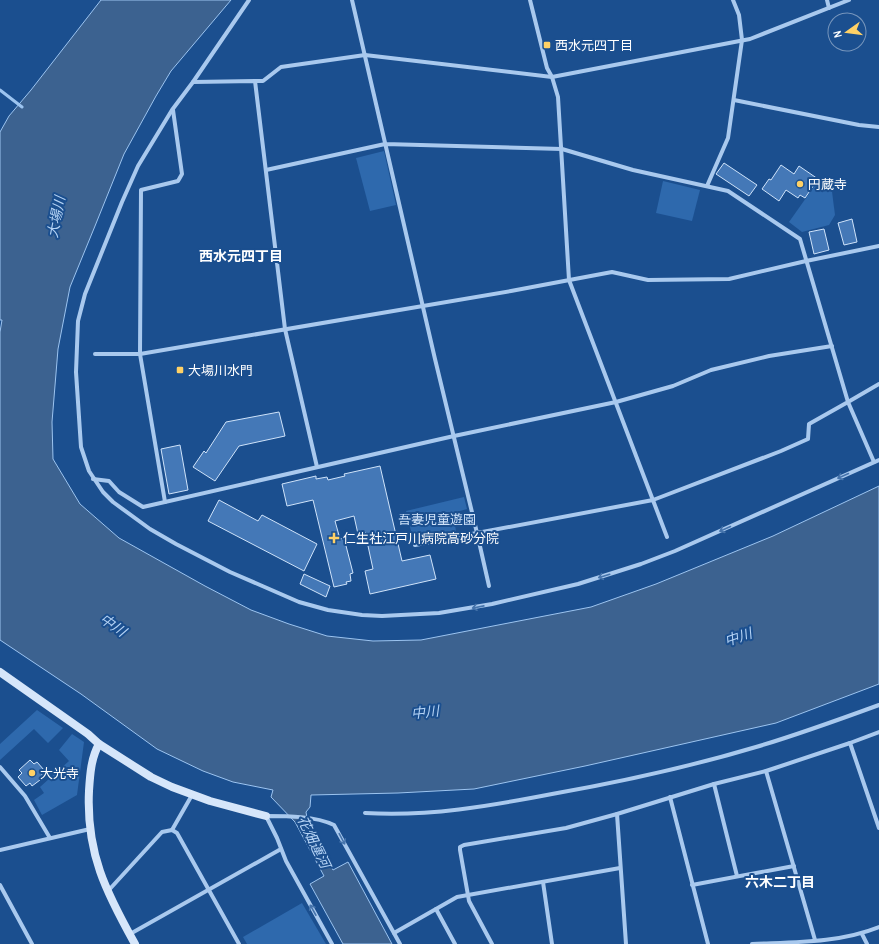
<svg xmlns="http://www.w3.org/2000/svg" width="879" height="944" viewBox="0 0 879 944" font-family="'Archivo Narrow','Noto Sans JP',sans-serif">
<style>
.green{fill:#2e69ad}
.water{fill:#3c6290;stroke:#9cc4f0}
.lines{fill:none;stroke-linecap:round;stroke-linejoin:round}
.stream{stroke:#9cc4f0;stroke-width:3}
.building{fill:#4478b7;stroke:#cfe3fa}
.street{stroke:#a9c9ee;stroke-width:4}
.secondary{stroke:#d6e6fa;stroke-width:8}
.oneway{stroke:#4674ac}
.poi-dot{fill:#ffd166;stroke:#1b4f8f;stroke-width:1.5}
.labels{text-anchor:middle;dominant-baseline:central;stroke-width:4;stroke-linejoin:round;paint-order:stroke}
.poi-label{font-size:13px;fill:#fff;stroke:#1b4f8f;text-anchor:start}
.park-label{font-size:13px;fill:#cfe3fa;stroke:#1b4f8f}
.water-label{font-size:14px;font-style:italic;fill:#b5d3f5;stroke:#1b4f8f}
.neighbourhood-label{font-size:14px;font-weight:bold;fill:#fff;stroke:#1b4f8f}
</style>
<rect width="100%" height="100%" fill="#1b4f8f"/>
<g class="green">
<polygon points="384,151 396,205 370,211 356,158"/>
<polygon points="823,180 831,184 835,215 829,225 802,232 789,222 818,181"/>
<polygon points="663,181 700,190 692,221 656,213"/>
<polygon points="464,497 467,509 453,513 456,531 413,539 406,511"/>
<polygon points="37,710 63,728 48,743 34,729 0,760 0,744"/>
<polygon points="72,734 84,742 77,795 42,815 34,800 44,793 40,787 69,761 59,750"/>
<polygon points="302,903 326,944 247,944 243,937"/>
</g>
<polygon class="water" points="101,0 231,0 171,71 156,96 124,154 95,226 70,287 58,349 52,422 53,459 80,504 119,538 205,586 251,610 289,624 327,636 373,641 421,640 591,607 656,584 773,536 879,486 879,684 776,723 585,766 474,789 398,793 311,795 310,807 306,812 308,824 333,870 348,862 392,944 343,944 310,884 324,876 295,822 271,797 273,790 233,782 203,771 157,749 81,694 0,640 0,332 2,320 0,320 0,132 9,116 31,90"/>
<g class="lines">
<polyline class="stream" points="0,90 22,107"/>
</g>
<g class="building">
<polygon points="724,163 757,185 749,196 716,174"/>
<polygon points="781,165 794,174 799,166 818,179 805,198 800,195 798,198 786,190 779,201 762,189 769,179 771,180"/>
<polygon points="852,219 857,242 844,245 838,223"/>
<polygon points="824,229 829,250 814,254 809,232"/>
<polygon points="279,412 285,436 239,446 215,481 193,467 204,451 206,453 226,422"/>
<polygon points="180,445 188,490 169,494 161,449"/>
<polygon points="380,466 402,561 430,555 436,579 370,594 365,571 373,569 365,532 358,534 354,516 335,521 340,539 344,538 353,573 350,574 351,581 346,582 347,584 334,587 313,500 287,506 282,484 316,476 316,479 327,477 328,480 345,476 344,474"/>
<polygon points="219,500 258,521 262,515 317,544 304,571 208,521"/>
<polygon points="304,574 330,586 326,597 300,584"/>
<polygon points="30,760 34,764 37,762 44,770 40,772 44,777 32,786 30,783 26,786 18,777 22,773 19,770"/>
</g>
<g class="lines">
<g class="street">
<polyline points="249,0 193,82 172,110 138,166 122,202 85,294 78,321 76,372 81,447 89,471 103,492 113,502 150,529 176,544 230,572 299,602 328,610 362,615 382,616 439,613 492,604 578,584 641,564 675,551 879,460"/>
<polyline points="530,0 547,68 552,77 558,97 569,280 667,537"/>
<polyline points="827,0 829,8"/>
<polyline points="255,81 263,81 281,67 365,55 552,77 750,39 849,0"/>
<polyline points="193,82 255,81 285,329 317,467"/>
<polyline points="734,100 859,125 879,127"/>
<path d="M266,170L385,144L562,149L633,170L728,191L800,239L848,402L809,424L808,439L781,451L653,500L477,533C463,475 449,417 435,359C407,240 380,119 352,0"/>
<polyline points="707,186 728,138 742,40 739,15 733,0"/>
<polyline points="95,354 140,354 511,291 612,272 648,280 729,279 806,261 879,246"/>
<polyline points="874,462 848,402 879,384"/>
<polyline points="93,479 109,481 119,492 143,507 454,436 616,402 673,386 711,370 769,356 832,346"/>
<polyline points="165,502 140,354 141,190 178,181 182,174 173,110"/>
<polyline points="415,545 477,533 489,586"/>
<polyline points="850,743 879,828"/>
<polyline points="0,767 25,796 50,838"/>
<polyline points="766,771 815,940"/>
<polyline points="714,784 737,876"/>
<polyline points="670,797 708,944"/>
<path d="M365,813C428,817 490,806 552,794C620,782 689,767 756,747C797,735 838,720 879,705"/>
<polyline points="617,814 626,944"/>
<polyline points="172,830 192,795"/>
<polyline points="0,850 90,829"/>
<polyline points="543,882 552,944"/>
<polyline points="0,885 32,944"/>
<polyline points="692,885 794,866"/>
<polyline points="108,891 162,832 172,830 177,833 239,944"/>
<polyline points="436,909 455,944"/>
<polyline points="394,933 457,897 620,868"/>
<polyline points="130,934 281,849"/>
<polyline points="862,934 867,944"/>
<path d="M332,944L286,861L277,838L266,816C288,816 315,816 334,825L400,944"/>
<polyline points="492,944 469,901 460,850 460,847 464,845 566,828 617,814 714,784 766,771 850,743 879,732"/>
<path d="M752,944C794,942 839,943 879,927"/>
</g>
<g class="secondary">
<polyline points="0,672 88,734 99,744 151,777 172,787 210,801 266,816"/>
<path d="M99,744C91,758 90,775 89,791C86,853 106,892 135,944"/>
</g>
</g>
<defs><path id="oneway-shaft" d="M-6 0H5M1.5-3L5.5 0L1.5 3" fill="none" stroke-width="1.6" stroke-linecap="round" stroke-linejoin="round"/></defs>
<g class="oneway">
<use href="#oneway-shaft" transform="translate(843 476) rotate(156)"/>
<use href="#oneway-shaft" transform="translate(725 529) rotate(156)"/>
<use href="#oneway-shaft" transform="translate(604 576) rotate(163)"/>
<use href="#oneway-shaft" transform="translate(478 607) rotate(169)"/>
<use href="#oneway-shaft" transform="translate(342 839) rotate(62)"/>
<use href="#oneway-shaft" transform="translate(313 910) rotate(-119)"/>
</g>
<g class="poi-dot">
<rect x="543" y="41" width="8" height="8" rx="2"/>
<circle cx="800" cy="184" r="4"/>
<rect x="176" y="366" width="8" height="8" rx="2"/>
<path d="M332 532h4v4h4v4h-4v4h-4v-4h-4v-4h4z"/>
<circle cx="32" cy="773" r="4"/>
</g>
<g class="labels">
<g class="poi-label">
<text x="555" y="45">西水元四丁目</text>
<text x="808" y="184">円蔵寺</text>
<text x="188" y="370">大場川水門</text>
<text x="343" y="538">仁生社江戸川病院高砂分院</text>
<text x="40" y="773">大光寺</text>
</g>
<g class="park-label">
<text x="437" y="519">吾妻児童遊園</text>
</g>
<g class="water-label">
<text transform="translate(56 217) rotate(-79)">大場川</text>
<text transform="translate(113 625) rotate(35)">中川</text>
<text transform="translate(738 637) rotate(-19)">中川</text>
<text transform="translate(425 712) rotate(-6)">中川</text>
<text transform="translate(314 842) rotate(64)">花畑運河</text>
</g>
<g class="neighbourhood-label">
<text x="241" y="256">西水元四丁目</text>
<text x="780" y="882">六木二丁目</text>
</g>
</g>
<g transform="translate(847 32) rotate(256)"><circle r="19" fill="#1b4f8f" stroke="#7695bc"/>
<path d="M0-3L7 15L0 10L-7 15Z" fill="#ffd166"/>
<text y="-6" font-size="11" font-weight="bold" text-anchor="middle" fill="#ffffff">N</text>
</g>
</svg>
